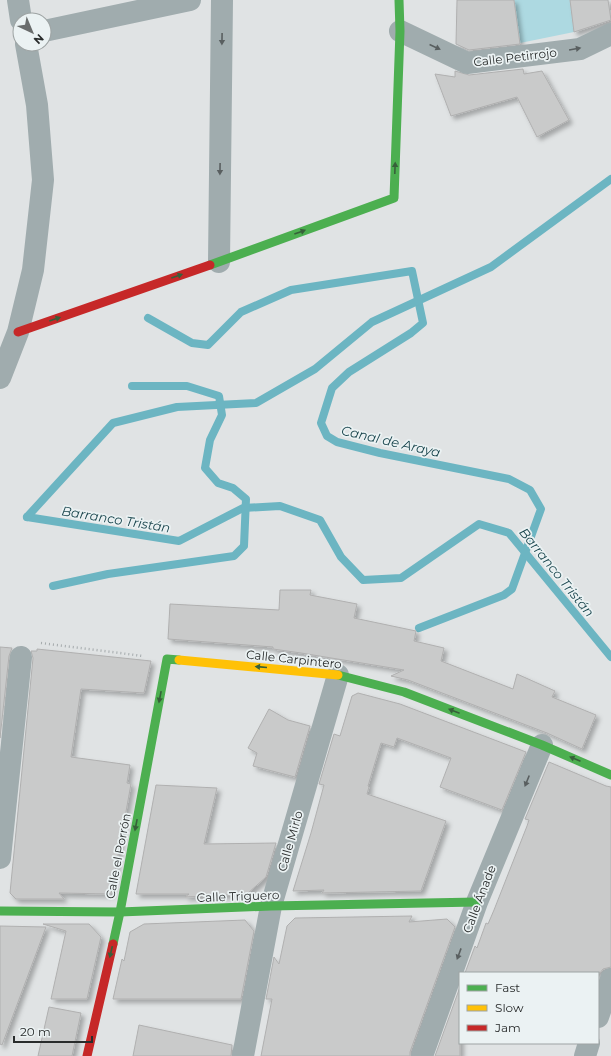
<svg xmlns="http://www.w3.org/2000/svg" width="611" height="1056" viewBox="0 0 611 1056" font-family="Montserrat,sans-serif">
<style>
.green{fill:#add9e1}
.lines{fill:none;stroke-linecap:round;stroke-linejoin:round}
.stream{stroke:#6cb5c2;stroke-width:8}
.building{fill:#c9caca;stroke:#b0b0b0;filter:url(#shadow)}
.path{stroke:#a4aaac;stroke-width:2.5;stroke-dasharray:1 3;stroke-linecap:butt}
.street{stroke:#a0acae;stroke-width:22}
.fast{stroke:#4caf50;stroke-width:9}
.slow{stroke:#ffc107;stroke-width:9}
.jam{stroke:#c62828;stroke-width:9}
.oneway{fill:#595f60}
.oneway2{fill:#37603a}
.labels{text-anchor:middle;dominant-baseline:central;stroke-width:3.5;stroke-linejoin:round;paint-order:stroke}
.street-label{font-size:12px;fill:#292c2c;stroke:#ebf2f3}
.water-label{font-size:13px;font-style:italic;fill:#123f47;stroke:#ebf2f3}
</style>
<defs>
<filter id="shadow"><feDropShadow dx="3.5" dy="3.5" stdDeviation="2" flood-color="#0004"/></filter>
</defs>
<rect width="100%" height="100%" fill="#e0e3e4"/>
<polygon class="green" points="514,0 570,0 574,32 520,43"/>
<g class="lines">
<g class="stream">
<polyline points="148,318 192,343 208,345 241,312 291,290 412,271 423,323 411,333 349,372 332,388 321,423 327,436 337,442 380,453 509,479 530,490 541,509 512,589 504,595 419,628"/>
<polyline points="27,517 179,541 243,508 280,506 320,520 341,557 363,580 401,578 479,524 509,533 611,657"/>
<polyline points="27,517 113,423 177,407 256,403 315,369 372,322 491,267 611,179"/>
<polyline points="53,586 108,574 234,556 244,546 246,499 233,488 218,483 205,468 210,440 222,415 219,396 187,386 132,386"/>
</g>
</g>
<g class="building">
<polygon points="457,0 514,0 520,44 469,50 456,44"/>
<polygon points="570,0 608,0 611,20 574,32"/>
<polygon points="523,69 524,74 542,71 569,120 537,137 517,97 451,116 435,74 455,77 455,71 469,75"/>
<polygon points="280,590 311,590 310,595 357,604 354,618 416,631 414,641 444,648 441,661 513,689 517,674 555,691 552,697 596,715 582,749 547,733 408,680 391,676 404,670 301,653 273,649 273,647 168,639 170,604 279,610"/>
<polygon points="0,647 12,648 9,656 0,738"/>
<polygon points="37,649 151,661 144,693 81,689 71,757 130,765 127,783 131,784 111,894 59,893 64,899 16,899 10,893 33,658 31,651 37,651"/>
<polygon points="358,693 400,704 526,752 502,810 440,787 451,758 397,738 394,747 381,743 368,786 369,787 367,794 446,821 421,891 322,893 324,890 293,891 311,833 324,785 319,784 334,734 340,736 352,696"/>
<polygon points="269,709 288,720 310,726 295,777 253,766 257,753 248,748"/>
<polygon points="549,762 606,786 611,787 611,967 603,969 600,973 465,973 475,946 477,948 486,923 488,924 494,910 527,826 529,820 525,819"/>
<polygon points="156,785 217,788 204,844 276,843 266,877 247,894 185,897 189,894 136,894"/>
<polygon points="412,916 409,922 447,919 455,927 410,1052 410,1056 261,1056 272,999 266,999 274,957 279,964 287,926 295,918"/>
<polygon points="245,920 254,931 241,999 113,999 122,959 124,961 130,932 144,924"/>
<polygon points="43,924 89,924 101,937 87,999 51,999 66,931"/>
<polygon points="0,926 46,927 2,1045 0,1044"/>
<polygon points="460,987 460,1056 435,1056"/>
<polygon points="49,1007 81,1013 72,1056 38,1056"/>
<polygon points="139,1025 232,1045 231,1056 133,1056"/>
</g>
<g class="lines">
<polyline class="path" points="41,643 143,656"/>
<g class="street">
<polyline points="18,0 21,20"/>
<polyline points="44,31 190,0"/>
<polyline points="400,31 467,63 580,49 611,34"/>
<polyline points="219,262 222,0"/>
<polyline points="0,378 18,332 33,270 43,180 37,105 26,44"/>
<polyline points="0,858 21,657"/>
<polyline points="598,1017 611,979"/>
<polyline points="243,1056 271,906 338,675"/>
<polyline points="422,1056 477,902 542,745"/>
<polyline points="585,1056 589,1043"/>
</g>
<g class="fast">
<polyline points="210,265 394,198 400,31 399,0"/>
<polyline points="338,675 404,692 542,745 611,775"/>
<polyline points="0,911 120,912 271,906 477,902"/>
<polyline points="113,944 120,912 167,659 179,660"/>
</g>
<polyline class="slow" points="179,660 338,675"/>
<g class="jam">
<polyline points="18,332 210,265"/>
<polyline points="87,1056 113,944"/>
</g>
</g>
<defs><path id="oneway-solid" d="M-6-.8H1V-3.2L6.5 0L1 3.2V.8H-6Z"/></defs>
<g class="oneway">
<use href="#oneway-solid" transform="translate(222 39) rotate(91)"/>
<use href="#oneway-solid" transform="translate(435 47) rotate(25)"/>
<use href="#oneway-solid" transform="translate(575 49) rotate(-10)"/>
<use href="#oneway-solid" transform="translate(220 169) rotate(91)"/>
<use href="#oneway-solid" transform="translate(527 781) rotate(112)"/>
<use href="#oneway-solid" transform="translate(459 954) rotate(110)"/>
</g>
<g class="oneway2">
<use href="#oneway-solid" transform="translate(395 168) rotate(-88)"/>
<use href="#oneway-solid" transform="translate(300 232) rotate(-20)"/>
<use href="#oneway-solid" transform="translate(177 276) rotate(-19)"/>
<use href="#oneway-solid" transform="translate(55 319) rotate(-19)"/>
<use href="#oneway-solid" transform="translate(261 667) rotate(-175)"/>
<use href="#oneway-solid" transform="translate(160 697) rotate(101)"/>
<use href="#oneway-solid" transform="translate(454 711) rotate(-159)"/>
<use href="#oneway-solid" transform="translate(575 759) rotate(-157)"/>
<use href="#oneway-solid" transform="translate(136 825) rotate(101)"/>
<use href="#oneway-solid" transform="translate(111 952) rotate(103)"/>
</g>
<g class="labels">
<g class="street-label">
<text transform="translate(515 57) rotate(-7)">Calle Petirrojo</text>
<text transform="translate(294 659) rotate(6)">Calle Carpintero</text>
<text transform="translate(290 841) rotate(-74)">Calle Mirlo</text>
<text transform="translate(118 856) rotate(-79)">Calle el Porrón</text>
<text transform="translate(238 896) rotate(-2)">Calle Triguero</text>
<text transform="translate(479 899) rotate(-69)">Calle Ánade</text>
</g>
<g class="water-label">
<text transform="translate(391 441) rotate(13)">Canal de Araya</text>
<text transform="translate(116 519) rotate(9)">Barranco Tristán</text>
<text transform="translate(557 572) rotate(51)">Barranco Tristán</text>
</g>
</g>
<rect x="459" y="972" width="140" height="72" fill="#ebf2f3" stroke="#9da3a3"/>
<rect x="467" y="985" width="20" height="6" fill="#4caf50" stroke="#9da3a3"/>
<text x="495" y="992" font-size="12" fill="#292c2c">Fast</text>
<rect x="467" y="1005" width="20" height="6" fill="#ffc107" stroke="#9da3a3"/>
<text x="495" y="1012" font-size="12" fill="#292c2c">Slow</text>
<rect x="467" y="1025" width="20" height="6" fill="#c62828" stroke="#9da3a3"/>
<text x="495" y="1032" font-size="12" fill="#292c2c">Jam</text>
<g transform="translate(32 32) rotate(136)"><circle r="19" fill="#ebf2f3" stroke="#9da3a3"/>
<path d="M0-3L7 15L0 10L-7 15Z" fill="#696c6c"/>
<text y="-6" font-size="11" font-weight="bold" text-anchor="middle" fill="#292c2c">N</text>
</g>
<path d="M14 1036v6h78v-6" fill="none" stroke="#292c2c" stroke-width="2"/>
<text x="20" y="1036" font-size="12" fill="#292c2c" stroke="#ebf2f3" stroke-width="3" paint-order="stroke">20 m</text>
</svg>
